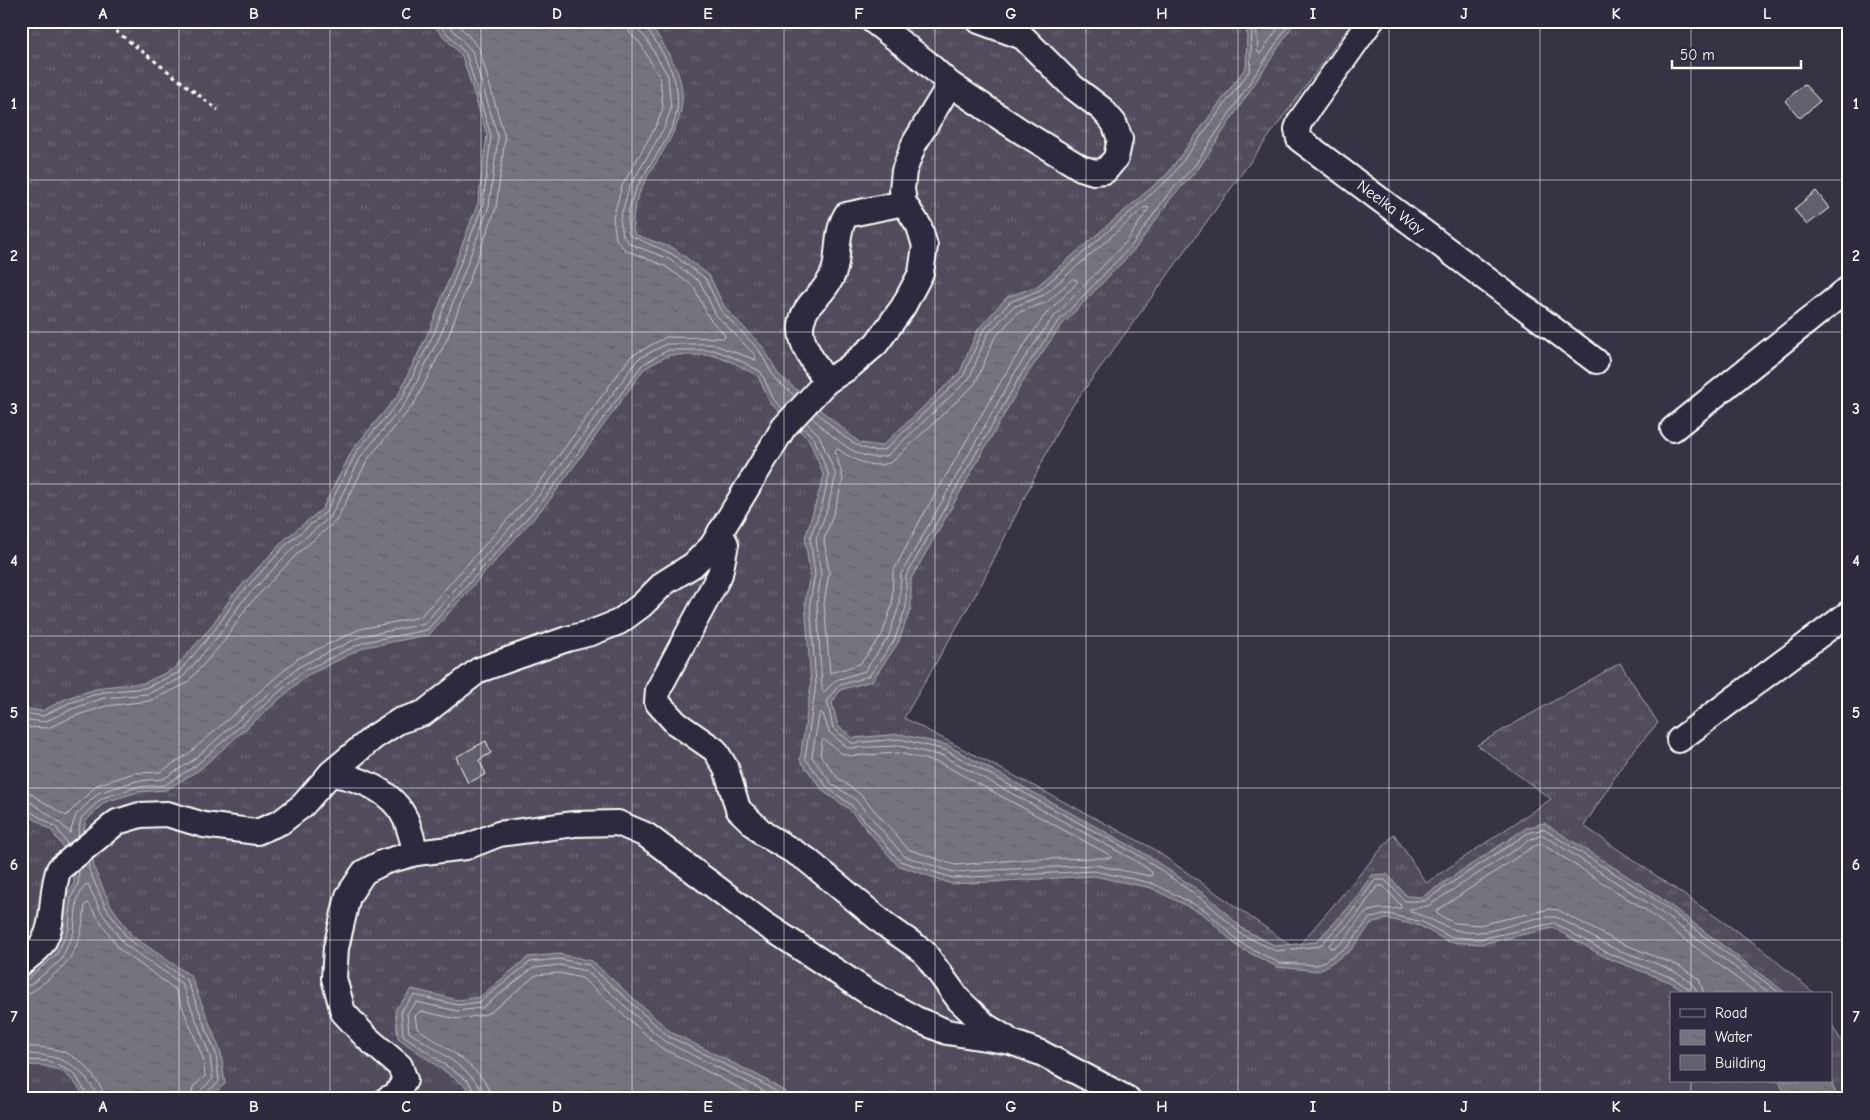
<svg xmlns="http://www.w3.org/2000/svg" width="1870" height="1120" viewBox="0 0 1870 1120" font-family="'Comic Neue',sans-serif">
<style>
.grass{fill:url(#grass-tufts);stroke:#a8a6ae}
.water{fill:url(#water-ripples);stroke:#adabb2}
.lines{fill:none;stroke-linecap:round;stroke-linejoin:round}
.shore{stroke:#c8c7cc;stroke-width:1}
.building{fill:#635f6d;stroke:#fff}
.minor-casing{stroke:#fff;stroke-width:28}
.path{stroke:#fff;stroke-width:3;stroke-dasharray:4 4;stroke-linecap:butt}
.minor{stroke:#2f2a3d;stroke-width:24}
.grid{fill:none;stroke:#fff;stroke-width:1;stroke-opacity:0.55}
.labels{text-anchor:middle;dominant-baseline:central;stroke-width:4.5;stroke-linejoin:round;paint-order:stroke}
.street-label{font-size:16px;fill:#fff;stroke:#2f2a3d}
.neatline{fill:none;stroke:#fff;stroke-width:2}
.grid-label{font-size:16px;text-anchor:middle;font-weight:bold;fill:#fff}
</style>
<defs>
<pattern id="grass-tufts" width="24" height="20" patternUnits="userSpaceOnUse" patternTransform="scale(1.25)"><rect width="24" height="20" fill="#514c5c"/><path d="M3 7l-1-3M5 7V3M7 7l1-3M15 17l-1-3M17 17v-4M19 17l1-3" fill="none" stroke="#6b6774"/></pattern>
<pattern id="water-ripples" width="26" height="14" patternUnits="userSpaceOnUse" patternTransform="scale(1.25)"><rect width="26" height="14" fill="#76737f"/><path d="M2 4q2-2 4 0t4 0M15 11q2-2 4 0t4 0" fill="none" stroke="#5f5e63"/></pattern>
</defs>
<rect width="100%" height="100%" fill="#373345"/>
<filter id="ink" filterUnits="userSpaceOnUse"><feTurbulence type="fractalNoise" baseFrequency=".02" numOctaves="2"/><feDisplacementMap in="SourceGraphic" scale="10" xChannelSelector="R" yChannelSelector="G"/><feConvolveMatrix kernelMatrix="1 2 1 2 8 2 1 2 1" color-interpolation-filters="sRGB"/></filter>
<g filter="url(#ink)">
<polygon class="grass" points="21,21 1353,21 1065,416 981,585 904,718 1152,848 1296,949 1394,834 1426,883 1551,799 1477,745 1620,663 1658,723 1627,758 1584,826 1761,948 1815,994 1671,994 1671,1081 1831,1081 1831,1023 1845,1048 1845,1072 1849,1080 1849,1099 21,1099"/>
<g class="water">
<path d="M429,21H644C657,31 663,44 671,58C713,132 623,169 634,234L675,249L709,275L725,308L763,347L779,375L860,443L882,446L960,372L978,329L1007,297L1037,286L1167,174L1246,67L1247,29L1244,21H1296L1199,168L1172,197L1136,248L1060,327L1026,376L911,579V608L898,643L872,681L840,690L832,703L838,726L853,738L900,734L947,745L1142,852L1210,898L1243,929L1276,946L1316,942L1348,908L1372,875L1387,874L1407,896L1422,897L1526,828L1544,823L1654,893L1787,994H1689L1670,982L1607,958L1553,928L1481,944L1449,942L1420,926L1388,919L1373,922L1350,951L1319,971L1277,967L1238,947L1203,914L1151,888L1094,876L952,884L897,865L848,808L824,792L800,760L811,684L805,602L810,575L805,538L824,476L809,440L770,403L758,376L734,363L712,355H669L644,369L549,501L429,635L365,647L306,676L199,770L166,790L138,792L105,802L86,821L83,834L92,851L94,868L110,904L132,936L191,976L221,1053L225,1084L207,1099H86C67,1069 57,1065 21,1065V977L52,953L64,929L66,896L74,883V864L52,831L21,810V708L42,711L67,698L102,687L144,683L174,669L210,628L232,596L285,539L322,509L353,449L398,395L430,329L478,203L487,135L462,56Z"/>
<polygon points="559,954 592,961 671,1032 765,1079 796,1099 474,1099 464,1085 398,1038 395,1010 412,989 458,1000 480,997 528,957"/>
<polygon points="1779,1081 1831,1081 1838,1099 1787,1099"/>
</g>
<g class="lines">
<g class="shore">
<path d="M641,21C642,28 649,30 652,36C666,57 681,83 677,110C671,152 619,186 629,235L672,254L705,278L721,311L759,350L775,379L795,396"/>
<polyline points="1256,21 1258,52 1260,54 1283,21"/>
<polyline points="1291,21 1195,165 1168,194 1132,245 1057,323 1022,373 906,576 906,607 894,641 869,676 838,686 827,700 833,728 852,743 900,739 945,750 1140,856 1206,902 1241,934 1276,951 1320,946 1352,911 1375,880 1385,880 1405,901 1424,901 1528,833 1543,829 1652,897 1781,994"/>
<path d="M1073,279L1077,280V283L1045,315L1010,366L923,515L893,572L892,605L882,635L860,664L830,673L824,603L829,573L824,540L835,509L843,479L835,450L838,449C852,460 876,471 893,461L975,384L994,339L1017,313L1047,302Z"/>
<path d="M816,412C832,426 862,459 886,449L964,375L982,332L1010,302L1040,290L1171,177L1250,70L1252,29L1250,21"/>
<path d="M806,422L819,435L836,475L828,507L816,539L821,575L817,602L822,689L824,692L836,680L865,671L888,638L899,606L901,574L1017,369L1051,320L1127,241L1149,208L1145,207L1044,295L1013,307L987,335L969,379L888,455C859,466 831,434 811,417"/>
<polyline points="802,427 814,438 829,476 822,505 810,538 815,574 810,602 816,684 805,758 828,788 851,805 900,861 953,878 1094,871 1152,883 1205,910 1241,943 1279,963 1318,965 1347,947 1370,918 1388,914 1422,922 1450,937 1480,939 1554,923 1610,954 1673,978 1688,988 1690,994"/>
<polyline points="21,713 43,716 69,703 103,692 145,688 178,673 214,631 236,599 288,543 326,512 357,451 402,398 435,331 483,204 491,136 466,54 436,21"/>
<polygon points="820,713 823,714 829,732 848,748 899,746 943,756 1136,861 1152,872 1152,875 1150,876 1095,865 953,872 904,856 856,800 832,784 812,757"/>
<polyline points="21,719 44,722 72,709 104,698 147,694 182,678 219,635 241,603 293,548 331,516 362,455 407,401 441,334 489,206 498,137 472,51 445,21"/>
<polyline points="21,727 48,728 75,716 106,706 149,701 186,684 225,640 247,607 298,553 336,521 368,459 414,404 448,337 496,208 505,138 479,48 455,21"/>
<polygon points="825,740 841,753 850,756 899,753 940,763 1110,855 1111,858 1031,859 955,865 908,849 861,795 838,778 820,755 822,741"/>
<polyline points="21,792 31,794 66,816 97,785 134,773 160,772 187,755 297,659 360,629 420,617 534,490 631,356 666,337 725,338 725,335 709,318 694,287 665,266 625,250 616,239 613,218 622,186 657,124 663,108 660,78 640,43 630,33 627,21"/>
<polyline points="21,800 29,801 58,821 70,833 76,815 98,793 136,781 163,779 192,761 300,666 362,636 424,624 540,494 638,359 666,344 712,344 756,360 754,354 716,315 700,282 669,259 630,244 623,236 620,219 629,188 664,128 671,109 668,76 646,38 637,29 635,21"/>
<polyline points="21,806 56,827 68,845"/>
<polyline points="78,836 81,818 102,798 137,787 165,785 195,766 303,671 364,642 427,630 545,498 642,365 668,350 714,350 737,359 761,372 774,400 783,409"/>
<polyline points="88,862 89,870 105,906 128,939 187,980 216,1054 219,1082 206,1093 205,1099"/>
<path d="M1378,886H1383L1401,905V908C1391,910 1380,907 1370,911C1353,918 1349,946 1330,948L1329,945L1357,915Z"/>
<polyline points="21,981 26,980 56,955 69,929 71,898 78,884 79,870"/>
<polyline points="21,987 30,985 61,960 74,932 77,899 85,885 88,884 100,910 124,944 182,984 210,1056 213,1079 201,1090 198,1099"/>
<path d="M1697,994C1696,971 1629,956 1611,947C1592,938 1575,925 1556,917C1533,915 1504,930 1480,932C1452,935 1436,919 1411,912L1410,909L1428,906L1531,839L1543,835L1648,903L1771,994"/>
<polyline points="1704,994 1699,979 1679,966 1616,941 1558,910 1550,909 1479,925 1454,923 1437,914 1436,911 1534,846 1542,844 1644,909 1758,994"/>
<path d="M21,995C31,994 38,988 45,982C76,958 81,943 85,905L88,903L119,949L175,989L203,1058L205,1076L193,1087L191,1099"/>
<path d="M21,1047C51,1046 77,1050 94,1077C99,1084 104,1090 104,1099"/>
<path d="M21,1054C48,1054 72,1058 88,1081C92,1087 96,1092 96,1099"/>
<polyline points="21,1060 48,1061 74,1073 90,1099"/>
<polyline points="478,1099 468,1081 403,1035 401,1011 414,995 458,1005 480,1002 530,962 559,959 589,965 668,1036 762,1083 787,1099"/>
<path d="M484,1099C483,1075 428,1045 409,1032L407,1013L417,1002L457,1011L482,1008L533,968L559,965L586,971L664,1041L759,1088L775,1099"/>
<path d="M491,1099C490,1071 438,1043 417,1028L415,1016L420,1011L457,1019L483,1015L491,1012L536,975L559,973L582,978L660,1047L761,1099"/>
</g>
</g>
<g class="building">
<polygon points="1804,84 1820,101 1800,118 1785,101"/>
<polygon points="1816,191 1829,208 1807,225 1794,209"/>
<polygon points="486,741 491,753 479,760 486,774 468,783 456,757"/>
</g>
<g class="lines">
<defs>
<g id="minor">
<polyline points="873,21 926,62 950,84 1019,130 1081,168 1094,172 1105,171 1116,158 1120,139 1114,123 1102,109 1073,87 1023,37 979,21"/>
<path id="s1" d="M1371,21L1300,121L1297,129L1299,139L1596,361"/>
<path d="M826,382C809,354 786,329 814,300C822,292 832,280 835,268C839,250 836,232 846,215L904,203"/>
<polyline points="1673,429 1849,288"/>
<polyline points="720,532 726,544 720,574 658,690 657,702 676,723 715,750 726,768 738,809 764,834 806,859 887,926 924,952 959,1000 986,1026 1006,1038"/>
<polyline points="1679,740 1849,613"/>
<path d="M330,774C359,777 393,791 406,820C410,830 413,842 416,853"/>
<path d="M21,963C27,958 34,953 39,948C57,927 49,893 59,869L117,822L140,815L167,814L204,825L257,832L281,822L303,805L332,772L374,737L399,721L424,713L479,670L567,639L591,633L619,622L642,605L664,583L693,565L712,546L784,427L826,382L848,368L876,344L903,307L921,273L925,246L919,226L904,203L902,189L904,171L914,144L950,84"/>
<polyline points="387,1099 396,1095 405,1080 400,1066 367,1038 343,1012 334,978 336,948 348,896 364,872 384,862 416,853 466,847 499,834 574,824 618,823 646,835 763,923 869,993 916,1019 947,1032 1011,1042 1041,1053 1128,1099"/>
</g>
</defs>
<use href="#minor" class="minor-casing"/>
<polyline class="path" points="103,21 218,110"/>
<use href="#minor" class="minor"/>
</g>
</g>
<path class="grid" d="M179,21V1099M330,21V1099M481,21V1099M632,21V1099M784,21V1099M935,21V1099M1086,21V1099M1238,21V1099M1389,21V1099M1540,21V1099M1691,21V994M21,180H1849M21,332H1849M21,484H1849M21,636H1849M21,788H1849M21,940H1849M1691,1081V1099"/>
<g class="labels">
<g class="street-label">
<text stroke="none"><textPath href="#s1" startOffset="256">Neelka Way</textPath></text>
</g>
</g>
<rect width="1870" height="1120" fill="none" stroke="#2f2a3d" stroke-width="55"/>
<rect x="1670" y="992" width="162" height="90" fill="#2f2a3d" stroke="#827f8b"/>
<rect x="1680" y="1009" width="25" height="8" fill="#2f2a3d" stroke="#827f8b"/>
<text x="1715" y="1018" font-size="15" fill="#ffffff">Road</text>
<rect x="1680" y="1030" width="25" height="15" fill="url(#water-ripples)" stroke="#827f8b"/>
<text x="1715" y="1042" font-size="15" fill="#ffffff">Water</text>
<rect x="1680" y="1055" width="25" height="15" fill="#635f6d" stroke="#827f8b"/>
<text x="1715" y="1068" font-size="15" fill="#ffffff">Building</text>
<path d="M1672 60v8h129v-8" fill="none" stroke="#ffffff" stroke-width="2.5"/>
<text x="1680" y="60" font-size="15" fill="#ffffff" stroke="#2f2a3d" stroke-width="4" paint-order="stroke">50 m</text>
<rect x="28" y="28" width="1814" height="1064" class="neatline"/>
<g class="grid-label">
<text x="103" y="19">A</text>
<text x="254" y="19">B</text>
<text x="406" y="19">C</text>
<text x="557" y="19">D</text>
<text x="708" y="19">E</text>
<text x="859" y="19">F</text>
<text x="1011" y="19">G</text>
<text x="1162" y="19">H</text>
<text x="1313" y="19">I</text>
<text x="1464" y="19">J</text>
<text x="1616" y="19">K</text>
<text x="1767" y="19">L</text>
<text x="14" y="109">1</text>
<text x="1856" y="109">1</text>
<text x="14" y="261">2</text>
<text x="1856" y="261">2</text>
<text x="14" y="414">3</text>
<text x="1856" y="414">3</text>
<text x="14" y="566">4</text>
<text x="1856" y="566">4</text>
<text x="14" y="718">5</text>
<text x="1856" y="718">5</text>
<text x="14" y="870">6</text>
<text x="1856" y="870">6</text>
<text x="14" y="1022">7</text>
<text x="1856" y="1022">7</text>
<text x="103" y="1112">A</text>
<text x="254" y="1112">B</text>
<text x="406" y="1112">C</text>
<text x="557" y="1112">D</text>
<text x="708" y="1112">E</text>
<text x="859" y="1112">F</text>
<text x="1011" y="1112">G</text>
<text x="1162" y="1112">H</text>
<text x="1313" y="1112">I</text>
<text x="1464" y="1112">J</text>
<text x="1616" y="1112">K</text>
<text x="1767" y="1112">L</text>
</g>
</svg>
